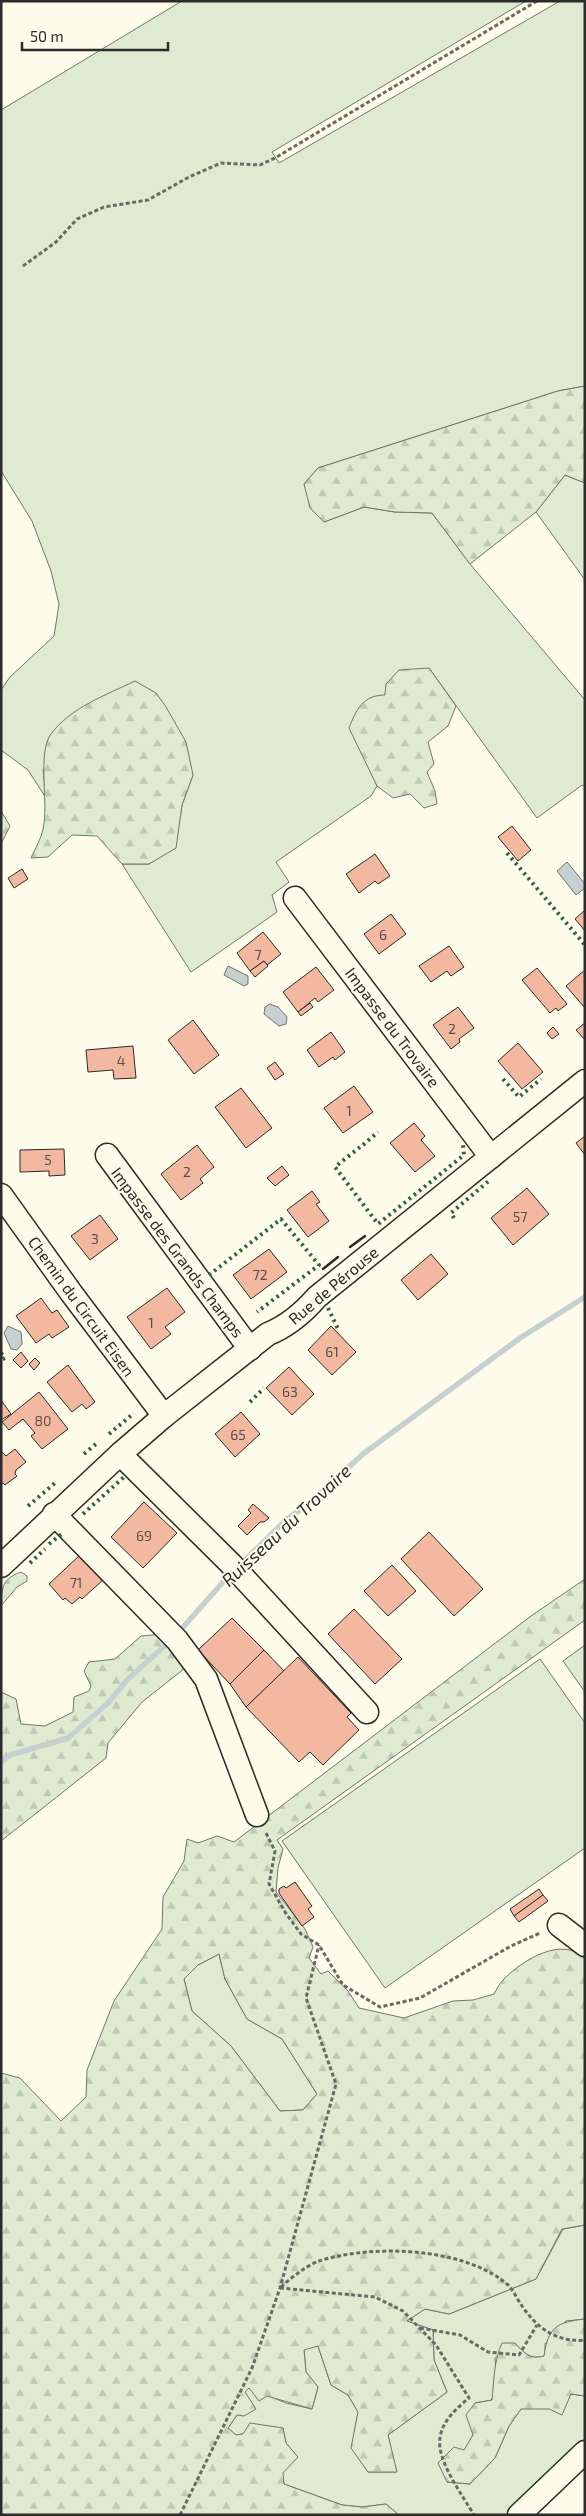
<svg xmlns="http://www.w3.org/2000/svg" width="586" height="2516" viewBox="0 0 586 2516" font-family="'Exo 2',sans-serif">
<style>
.green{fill:#deebd1;stroke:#74746e}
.forest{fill:url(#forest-firs);stroke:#74746e;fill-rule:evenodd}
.water{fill:#c7d0d0;stroke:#74746e}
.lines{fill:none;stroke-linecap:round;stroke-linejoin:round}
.stream{stroke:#c7d0d0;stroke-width:5.5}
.building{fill:#f2b8a0;stroke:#2b2b2b}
.minor-casing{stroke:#2b2b2b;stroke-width:25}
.path{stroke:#6a6964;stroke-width:3;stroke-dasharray:4 2.5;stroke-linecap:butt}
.minor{stroke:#fdfbea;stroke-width:22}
.hedge{stroke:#34623c;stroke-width:4;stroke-dasharray:2.5 4;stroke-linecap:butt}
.wall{stroke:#2b2b2b;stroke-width:2.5}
.labels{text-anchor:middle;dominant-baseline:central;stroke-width:4;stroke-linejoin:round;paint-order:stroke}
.number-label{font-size:14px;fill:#5d4e48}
.street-label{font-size:16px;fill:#2b2b2b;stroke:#fdfbea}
.water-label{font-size:18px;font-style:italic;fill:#2b2b2b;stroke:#fdfbea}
</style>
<defs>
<pattern id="forest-firs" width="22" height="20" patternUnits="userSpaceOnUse" patternTransform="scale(1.25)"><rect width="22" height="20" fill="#deebd1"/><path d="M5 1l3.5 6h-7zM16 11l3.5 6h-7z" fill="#bfcab4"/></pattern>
</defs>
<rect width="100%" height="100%" fill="#fdfbea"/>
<g class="green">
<polygon points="182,1 526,1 272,152 279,163 560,1 585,1 585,386 558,391 318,468 304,484 324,522 364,507 395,512 432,513 470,564 585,700 585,787 582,785 537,818 429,668 385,695 366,761 377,786 371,796 276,862 289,882 272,895 277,912 191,972 122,864 149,864 175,848 182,805 193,775 43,769 46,798 28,770 1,750 1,690 10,677 54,636 59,604 51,571 32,521 1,471 1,110"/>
<polygon points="565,475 585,483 585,580 536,512"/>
<polygon points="585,1645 585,1692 563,1661"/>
<polygon points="540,1659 585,1723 585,1848 385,1988 282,1841"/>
<polygon points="219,1954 225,1979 247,2019 282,2039 317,2094 303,2110 280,2111 231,2046 192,2011 184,1979 198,1965"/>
<path d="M585,2225V2319L566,2321L545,2344V2356C530,2360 524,2353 515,2343L495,2358L496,2373L492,2400L475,2403L473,2435L447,2482L470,2484L495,2458L509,2426L521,2409L571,2394L585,2396V2443L510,2515H399L386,2504L362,2507L342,2505L284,2484L282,2473L297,2457L286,2443L283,2428L236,2435L228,2428L237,2415L245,2392L249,2388L286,2403L312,2409L318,2387L306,2372L304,2349L318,2346L331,2385L348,2395L358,2412L352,2448L368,2472H396L388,2435L447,2392L434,2360L433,2330L406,2321L425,2309L449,2314L536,2279L563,2229Z"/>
</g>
<g class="forest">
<polygon points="585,386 585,483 565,475 536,512 470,564 432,513 395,512 364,507 324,522 310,508 304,484 318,468 558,391"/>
<path d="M429,668L456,706L448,726L428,742L434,764L427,772L435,791L437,804L424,808L410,794L393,798L377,786L349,728C356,710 363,695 385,695L386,684L399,670Z"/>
<path d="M135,681L156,693L166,707L186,742L193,775L182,805L176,848L149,864H122L97,836L72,835L48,857L31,858C35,849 41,839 43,829C49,805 37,752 51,734C70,708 106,695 135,681Z"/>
<polygon points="1,811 10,826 1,844"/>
<path d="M21,1572L27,1576V1581L17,1587L1,1606C1,1588 3,1578 21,1572Z"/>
<path d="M585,1579V1620L277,1840L283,1849L278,1868L276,1892L305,1929L313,1947L309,1958L321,1974L328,1971L348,1991L359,2008L404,2018L453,2001L473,2000L494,1994C497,1989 500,1982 505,1978C523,1960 563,1935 585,1959V2225L562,2229L536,2279L449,2314L425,2309L407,2321L433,2330L434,2360L447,2392L388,2435L397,2472H368L351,2448L358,2412L348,2395L331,2385L318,2346L304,2350L306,2372L318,2387L312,2409L267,2396L259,2401L249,2388L245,2392L256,2409L244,2416L237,2415L228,2428L236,2435L243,2434L250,2423L283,2428L286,2443L298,2457L283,2473L284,2484L342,2505L362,2507L386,2504L399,2515H1V2073L20,2078L61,2121L86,2097L87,2070L114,2001L162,1929L163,1897L184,1861L187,1839L198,1843L217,1836L234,1842L531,1616ZM219,1954L225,1979L247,2019L282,2039L317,2094L303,2110L280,2111L231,2046L192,2011L184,1979L198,1965Z"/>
<polygon points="163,1634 189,1665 142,1702 108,1743 106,1758 1,1841 1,1692 16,1699 21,1724 45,1726 73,1712 74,1697 89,1691 91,1686 84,1671 89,1662 115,1659 141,1636"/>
<path d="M585,2319V2396L571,2394L562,2415L549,2409H521L509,2426L495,2458L470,2484L447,2482L438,2463L454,2447L464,2450L473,2435L466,2415L475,2403L492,2400C494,2380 494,2360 502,2343H515C524,2353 530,2360 544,2356C548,2327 557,2322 585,2319Z"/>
</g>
<g class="water">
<polygon points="567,862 585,884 585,888 576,895 557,871"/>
<polygon points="228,966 248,976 248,984 244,986 224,975"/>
<polygon points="270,1004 278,1007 287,1017 286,1024 279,1026 264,1014 265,1007"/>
<polygon points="8,1326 21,1332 22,1344 17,1350 11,1349 4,1333"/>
</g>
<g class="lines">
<g class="stream">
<polyline points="239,1566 286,1520 313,1500 363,1454 520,1338 585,1297"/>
<polyline points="177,1634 232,1572"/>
<polyline points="1,1762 10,1755 68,1738 108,1703 127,1680 170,1641"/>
</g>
</g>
<g class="building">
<polygon points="512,826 531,850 518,861 498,837"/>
<polygon points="375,854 390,876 378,884 375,881 359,893 346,874"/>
<polygon points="22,869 28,879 14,888 8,878"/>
<polygon points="585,910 585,931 575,919"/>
<polygon points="391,914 406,934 379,954 364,934"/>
<polygon points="263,932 281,954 267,965 264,961 250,971 237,953"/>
<polygon points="449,946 464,967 451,976 447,971 431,982 419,966"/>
<polygon points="264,961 268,966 255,977 250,971"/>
<polygon points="316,967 334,990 318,1002 315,998 298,1012 283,992"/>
<polygon points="537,968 567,1004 558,1011 556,1008 550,1013 522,980"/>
<polygon points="585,970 585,1008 566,986"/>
<polygon points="310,1003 313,1007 301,1016 298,1012"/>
<polygon points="458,1007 474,1028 459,1039 460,1042 451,1049 433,1025"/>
<polygon points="193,1020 219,1055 194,1074 168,1040"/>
<polygon points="585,1023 585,1040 576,1030"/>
<polygon points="553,1027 559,1034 552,1039 547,1033"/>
<polygon points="331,1032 345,1052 335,1060 333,1057 319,1067 307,1050"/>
<polygon points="518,1043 543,1072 522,1089 498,1061"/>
<polygon points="133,1046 136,1078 114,1079 113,1070 88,1072 86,1050"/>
<polygon points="275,1062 284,1074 275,1080 267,1068"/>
<polygon points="354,1086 373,1112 343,1133 324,1108"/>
<polygon points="241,1088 272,1128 246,1148 215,1107"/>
<polygon points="414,1123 425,1136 421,1140 435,1156 415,1172 390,1143"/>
<polygon points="585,1136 585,1155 576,1143"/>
<polygon points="197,1145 214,1167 200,1179 203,1183 181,1200 161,1174"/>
<polygon points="64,1149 65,1175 49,1176 49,1171 20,1172 20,1150"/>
<polygon points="282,1166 289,1175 275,1186 267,1178"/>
<polygon points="527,1188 549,1214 513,1245 491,1218"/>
<polygon points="312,1191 320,1202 316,1204 329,1221 308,1237 287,1210"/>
<polygon points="100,1215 118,1239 90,1260 71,1236"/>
<polygon points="269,1249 287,1272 251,1299 233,1275"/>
<polygon points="431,1254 448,1274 418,1300 401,1280"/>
<polygon points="167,1288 185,1312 165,1327 171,1334 151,1349 127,1317"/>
<polygon points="41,1298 52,1313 57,1310 69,1327 52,1338 49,1334 36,1343 16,1316"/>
<polygon points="331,1326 356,1352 332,1375 308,1350"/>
<polygon points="21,1352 28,1361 21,1368 13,1360"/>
<polygon points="35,1358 40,1363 34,1370 29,1364"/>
<polygon points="68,1365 95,1402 86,1409 82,1404 72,1412 47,1382"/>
<polygon points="289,1367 314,1394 292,1415 266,1388"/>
<polygon points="39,1392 68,1429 42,1449 31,1436 35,1433 23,1419 9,1430 2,1422"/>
<polygon points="1,1400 11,1414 1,1420"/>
<polygon points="241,1412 260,1434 235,1457 215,1434"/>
<polygon points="15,1449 26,1462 16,1470 15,1474 17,1476 5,1485 3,1483 1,1484 1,1451 6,1456"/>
<polygon points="144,1502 177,1533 143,1568 111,1537"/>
<polygon points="253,1504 269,1518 264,1522 260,1522 247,1535 238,1526 251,1513 248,1510"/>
<polygon points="429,1532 483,1589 454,1616 401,1559"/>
<polygon points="80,1555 103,1580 82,1599 80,1597 72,1604 65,1598 63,1600 49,1584"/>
<polygon points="392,1565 416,1591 388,1616 364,1591"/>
<polygon points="354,1609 402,1659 375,1684 328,1634"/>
<polygon points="232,1618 264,1650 230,1684 198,1650"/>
<polygon points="264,1650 284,1671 246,1707 230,1684"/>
<polygon points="298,1657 351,1713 347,1717 359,1730 323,1765 310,1752 299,1762 246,1707"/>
<polygon points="295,1882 312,1906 308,1909 314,1917 302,1926 279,1893 279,1889 284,1886 286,1888"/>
<polygon points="539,1889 543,1895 514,1916 510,1909"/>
<polygon points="543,1895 548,1901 519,1922 514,1916"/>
</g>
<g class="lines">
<defs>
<g id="minor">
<polyline points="295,898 491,1157"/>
<polyline points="107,1155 250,1349"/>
<polyline points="1,1195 72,1294 164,1416"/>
<polyline points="120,1454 231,1564 367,1712"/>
<polyline points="54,1514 177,1640 206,1679 257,1815"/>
<path d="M1,1566L120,1454L164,1416L268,1334C288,1326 303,1313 317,1297L585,1081"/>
<polyline points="559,1925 585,1945"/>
<polyline points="519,2515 585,2452"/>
</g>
</defs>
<use href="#minor" class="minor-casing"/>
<g class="path">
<polyline points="23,266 56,242 77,219 104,207 148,200 189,177 221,163 260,165 275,158 537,1"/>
<polyline points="266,1833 275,1851 269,1884 285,1912 301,1934 319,1945 343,1985 380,2007 420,1998 511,1946 540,1933"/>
<path d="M281,2287C292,2277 306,2266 319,2261C372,2244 463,2247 507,2284C513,2289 517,2299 522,2306C537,2328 557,2343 585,2340"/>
<path d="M280,2288L375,2297L403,2311L436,2345L469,2398C457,2408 442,2421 440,2438C436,2460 463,2496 474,2515"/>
<polyline points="420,2328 460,2335 488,2352 519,2355 537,2325"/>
<polyline points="180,2515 252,2368 280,2288 336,2084 306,1998 319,1945"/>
</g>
<use href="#minor" class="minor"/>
<g class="hedge">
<polyline points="507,853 585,945"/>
<polyline points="503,1079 519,1097 541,1079"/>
<polyline points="363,1145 378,1132"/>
<polyline points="360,1147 335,1167 378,1224 464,1155 463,1145"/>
<polyline points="454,1218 451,1213 491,1179"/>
<polyline points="209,1275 281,1219 319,1265 257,1312"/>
<polyline points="328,1308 339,1331"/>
<polyline points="1,1353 5,1358 1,1360"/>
<polyline points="250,1402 264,1388"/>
<polyline points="109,1434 134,1413"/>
<polyline points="84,1454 97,1443"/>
<polyline points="28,1506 55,1483"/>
<polyline points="83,1514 125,1476"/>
<polyline points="49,1544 63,1533"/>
<polyline points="30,1563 45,1549"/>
</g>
<g class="wall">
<polyline points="350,1247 365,1236"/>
<polyline points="323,1269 338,1257"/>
</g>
</g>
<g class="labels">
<g class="number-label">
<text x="383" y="934">6</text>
<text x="258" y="954">7</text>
<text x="452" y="1028">2</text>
<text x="121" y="1060">4</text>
<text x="349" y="1110">1</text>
<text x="48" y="1159">5</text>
<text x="187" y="1171">2</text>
<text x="520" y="1216">57</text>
<text x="95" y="1238">3</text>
<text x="260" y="1274">72</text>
<text x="151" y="1322">1</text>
<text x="332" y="1351">61</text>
<text x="290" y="1391">63</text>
<text x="43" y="1420">80</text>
<text x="238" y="1434">65</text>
<text x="144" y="1535">69</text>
<text x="76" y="1582">71</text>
</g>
<g class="street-label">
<text transform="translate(393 1027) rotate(53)">Impasse du Trovaire</text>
<text transform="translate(178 1252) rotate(53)">Impasse des Grands Champs</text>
<text transform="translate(333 1285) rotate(-40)">Rue de Pérouse</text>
<text transform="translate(82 1306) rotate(54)">Chemin du Circuit Eisen</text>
</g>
<g class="water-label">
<text transform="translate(286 1525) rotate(-43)">Ruisseau du Trovaire</text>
</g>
</g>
<rect width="586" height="2516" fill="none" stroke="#2b2b2b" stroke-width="5"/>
<path d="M22 42v8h146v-8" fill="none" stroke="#2b2b2b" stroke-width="2.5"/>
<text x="30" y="42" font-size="15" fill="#2b2b2b" stroke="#fdfbea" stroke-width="4" paint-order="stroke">50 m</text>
</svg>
